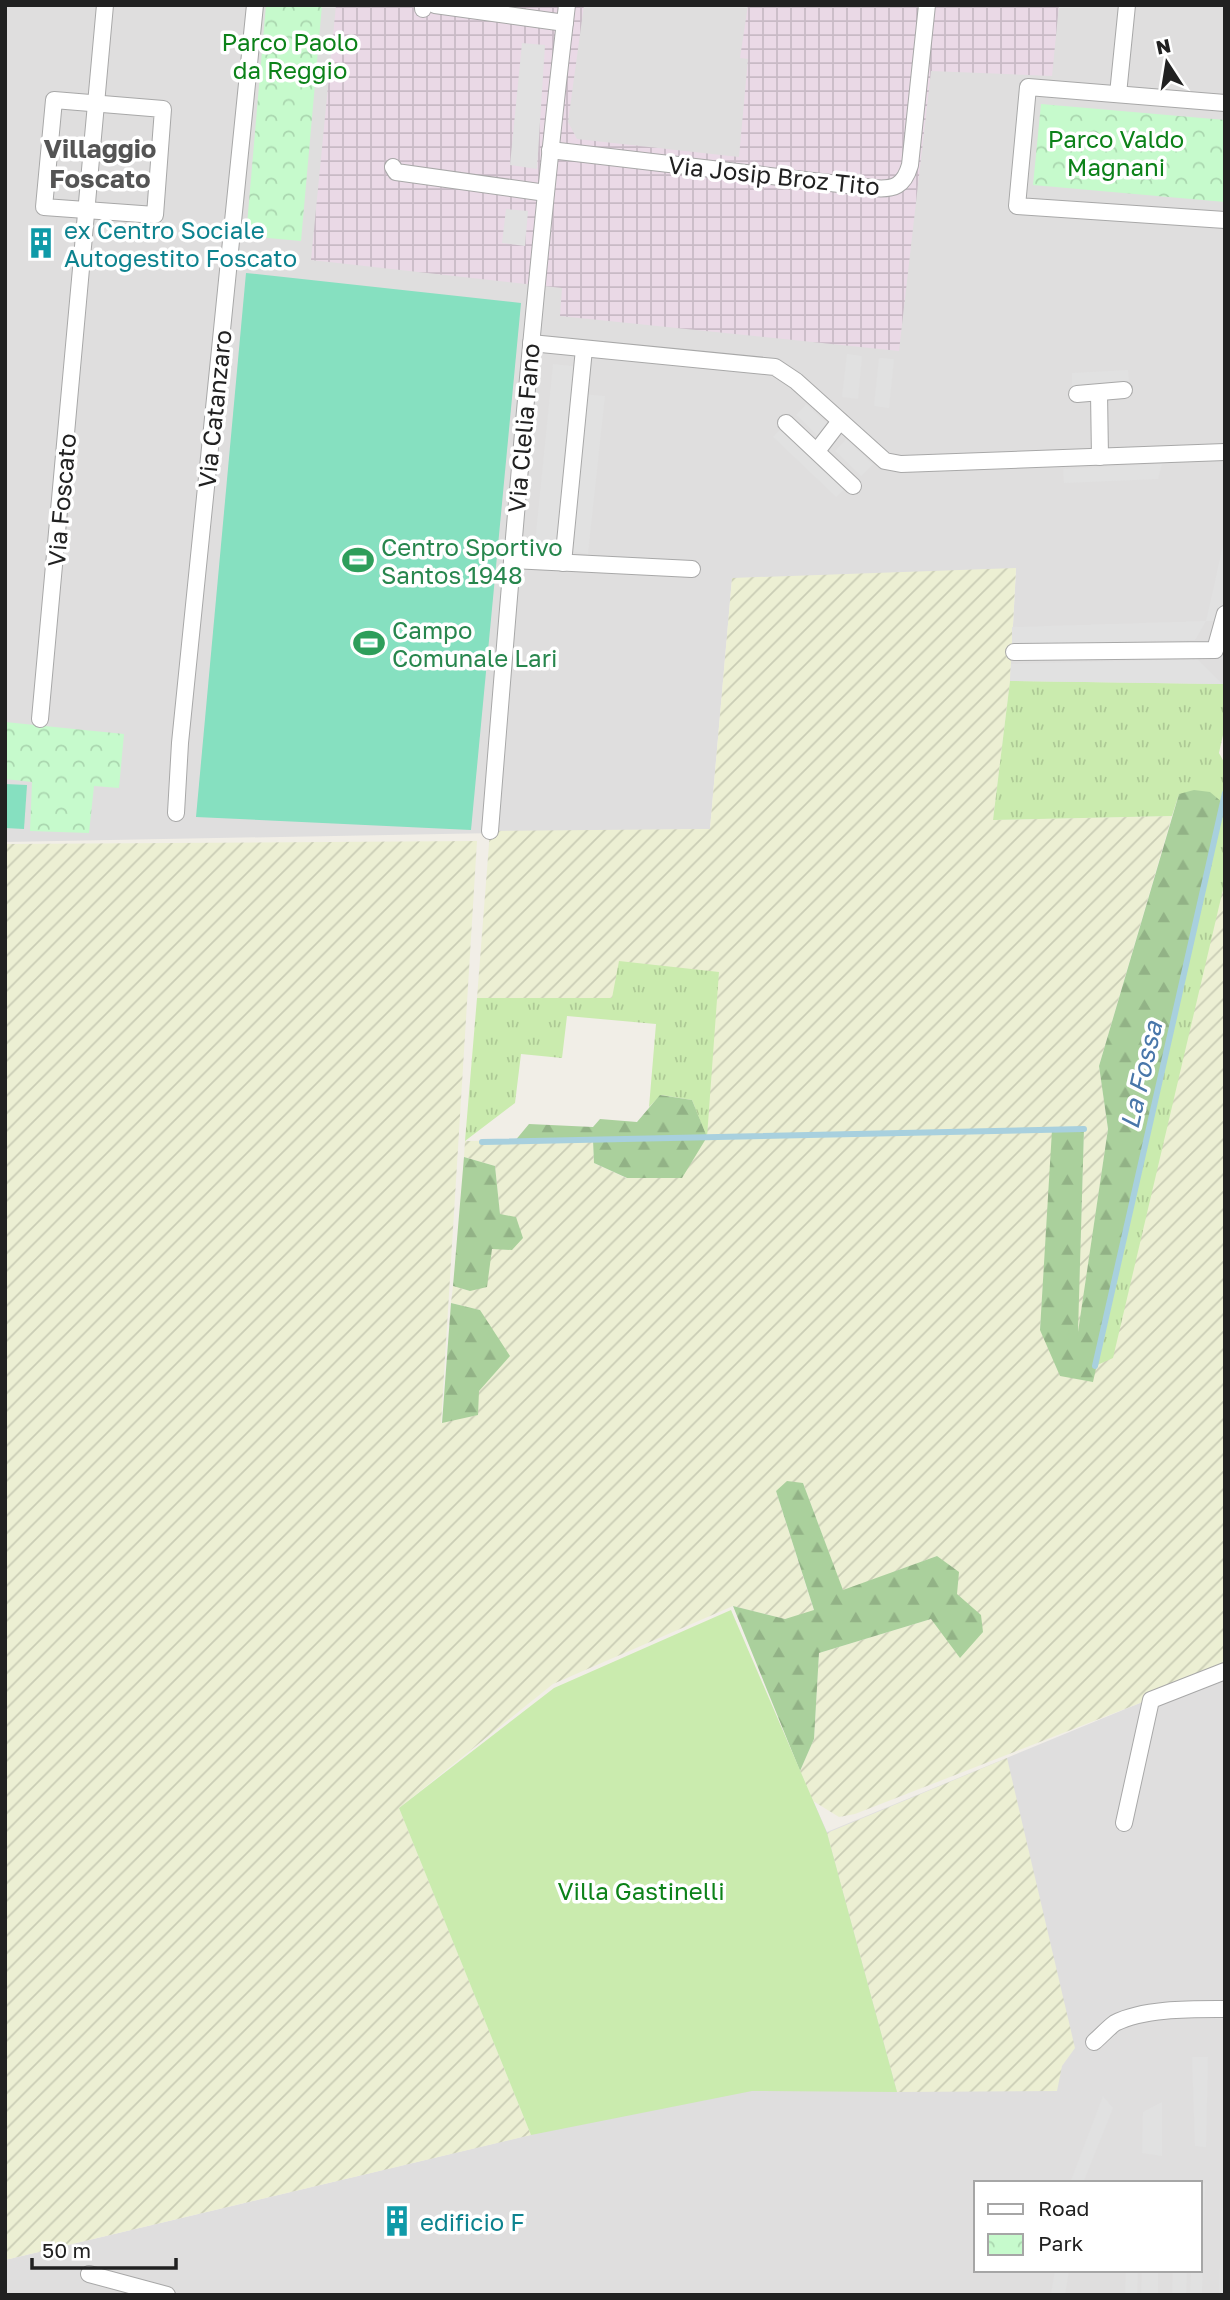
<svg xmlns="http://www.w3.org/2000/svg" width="1230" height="2300" viewBox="0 0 1230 2300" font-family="'Golos Text',sans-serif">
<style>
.residential{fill:#dfdede;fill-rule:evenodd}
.industrial{fill:url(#industrial-grid)}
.farmland{fill:url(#farmland-furrows)}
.grass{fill:url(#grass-tufts)}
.forest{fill:url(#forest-firs)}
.park{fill:url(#park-crowns)}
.garden{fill:#caebae}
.pitch{fill:#86e0c0}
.parking{fill:#e1e1e1}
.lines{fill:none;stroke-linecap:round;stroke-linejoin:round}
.stream{stroke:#a8d0de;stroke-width:6}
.minor-casing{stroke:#a8a8a8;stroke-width:18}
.minor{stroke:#fff;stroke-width:16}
.labels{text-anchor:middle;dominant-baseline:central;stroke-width:7;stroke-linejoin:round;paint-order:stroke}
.park-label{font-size:24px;fill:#0c8219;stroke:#fff}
.street-label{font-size:24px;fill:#212121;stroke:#fff}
.culture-label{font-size:24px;fill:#0d838f;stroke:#fff;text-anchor:start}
.leisure-label{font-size:24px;fill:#27864d;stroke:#fff;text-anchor:start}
.neighbourhood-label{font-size:26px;font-weight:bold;fill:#545454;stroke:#fff}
.water-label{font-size:26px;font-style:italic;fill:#4977aa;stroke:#fff}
</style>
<defs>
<pattern id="industrial-grid" width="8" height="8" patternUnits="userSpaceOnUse" patternTransform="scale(1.75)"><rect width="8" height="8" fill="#ead9e6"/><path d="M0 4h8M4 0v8" fill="none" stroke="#c8bac5"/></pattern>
<pattern id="farmland-furrows" width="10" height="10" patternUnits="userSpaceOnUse" patternTransform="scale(1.75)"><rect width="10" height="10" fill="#ecefd3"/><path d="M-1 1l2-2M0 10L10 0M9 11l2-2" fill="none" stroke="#cacdb5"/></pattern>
<pattern id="grass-tufts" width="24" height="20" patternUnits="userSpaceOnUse" patternTransform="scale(1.75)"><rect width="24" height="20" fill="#caebae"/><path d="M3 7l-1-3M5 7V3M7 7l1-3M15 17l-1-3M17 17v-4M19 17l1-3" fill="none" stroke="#adc995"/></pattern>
<pattern id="forest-firs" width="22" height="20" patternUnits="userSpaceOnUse" patternTransform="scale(1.75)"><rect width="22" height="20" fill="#aad09c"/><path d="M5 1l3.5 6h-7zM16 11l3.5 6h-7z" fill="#92b286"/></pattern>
<pattern id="park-crowns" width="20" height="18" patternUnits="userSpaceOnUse" patternTransform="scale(1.75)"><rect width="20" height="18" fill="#c6facc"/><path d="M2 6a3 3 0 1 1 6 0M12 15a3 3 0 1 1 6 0" fill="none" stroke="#aad6af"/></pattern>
</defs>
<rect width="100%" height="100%" fill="#f1eee7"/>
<g class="residential">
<polygon points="5,5 1225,5 1225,684 1010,681 1016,569 732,579 710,829 5,842"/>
<path d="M731,1614L827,1832L1225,1668V2295H5V2260L530,2135ZM976,2183H1200V2270H976Z"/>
</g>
<polygon class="industrial" points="336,5 584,5 568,122 577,139 739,157 748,59 740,58 748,5 1059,5 1052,76 931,71 899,351 560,316 562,288 311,260"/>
<g class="farmland">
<polygon points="1016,568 1010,681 993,820 1172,816 1099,1066 1108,1129 1077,1342 1084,1130 1053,1130 1040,1330 1095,1366 1225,875 1225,1670 855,1814 839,1817 813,1801 800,1771 814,1739 819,1653 931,1619 957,1594 937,1556 843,1591 803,1483 776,1491 814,1611 785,1619 733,1606 553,1684 399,1808 531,2135 5,2260 5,844 477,841 441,1423 477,1415 480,1310 451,1303 453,1286 470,1291 492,1249 500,1215 495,1166 464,1157 465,1141 593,1140 594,1163 626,1178 682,1178 719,973 619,962 613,998 477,998 490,831 710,829 732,578"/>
<polygon points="1007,1758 1075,2048 1062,2066 1057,2091 897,2092 827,1833"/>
</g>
<g class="grass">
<polygon points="1010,681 1225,684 1225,726 1219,753 1225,764 1225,801 1223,803 1225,806 1225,881 1113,1358 1095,1366 1179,794 1172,816 993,820"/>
<polygon points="619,961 719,972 707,1137 692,1100 661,1095 649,1107 656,1024 567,1016 562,1058 521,1054 515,1103 465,1141 477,998 612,998"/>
</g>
<g class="forest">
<polygon points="1194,790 1210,792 1223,803 1093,1382 1060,1376 1040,1330 1052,1130 1084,1129 1078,1332 1108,1129 1099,1066 1179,794"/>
<polygon points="660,1095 692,1100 707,1137 682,1178 627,1178 594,1163 593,1140 514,1142 529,1124 593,1127 600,1119 637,1122"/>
<polygon points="464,1157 495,1166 500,1214 516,1217 523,1238 512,1250 492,1249 487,1287 470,1291 453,1286"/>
<polygon points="451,1303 480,1310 510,1356 479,1391 478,1415 442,1423"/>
<polygon points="787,1481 803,1483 843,1590 937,1556 959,1572 957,1594 981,1615 983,1632 960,1658 931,1619 819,1653 814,1739 800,1771 733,1606 785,1619 814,1610 776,1491"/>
</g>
<g class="park">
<polygon points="266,5 322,5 301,241 246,236"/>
<polygon points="1041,104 1225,120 1225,202 1033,185"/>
<polygon points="5,722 124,734 119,788 94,786 89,833 30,831 32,782 5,779"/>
</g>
<polygon class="garden" points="731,1610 827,1833 897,2092 752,2091 531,2135 399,1808 554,1688"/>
<g class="pitch">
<polygon points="246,273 521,303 471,830 196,817"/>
<polygon points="5,784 27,785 24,829 5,828"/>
</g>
<g class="parking">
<polygon points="522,43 545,45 537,169 510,165"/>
<polygon points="506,209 528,211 525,246 502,243"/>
<polygon points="847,354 862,356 858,399 842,397"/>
<polygon points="879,358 894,359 889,408 874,406"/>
<polygon points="553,364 582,367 580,394 605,396 588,554 564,550 551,553 535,543"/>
<polygon points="1128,370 1129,384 1072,388 1072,373"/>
<polygon points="806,404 829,425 818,436 796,415"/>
<polygon points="782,427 845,488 836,497 773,437"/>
<polygon points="846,439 873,464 861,476 835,451"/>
<polygon points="1162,464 1158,479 1064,483 1063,469"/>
<polygon points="1225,537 1225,602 1221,621 1206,621 1195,640 1012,644 1012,627 1206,621"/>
<polygon points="1197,659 1222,684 1010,681 1011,664"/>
<polygon points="1192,2057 1208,2057 1206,2147 1195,2146"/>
<polygon points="1103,2096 1113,2108 1083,2183 1070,2183"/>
<polygon points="1162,2102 1162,2156 1142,2153 1143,2112"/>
<polygon points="1223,2179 1225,2295 1219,2295"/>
<polygon points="1200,2183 1205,2183 1202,2295 1190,2295 1191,2270 1200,2270"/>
<polygon points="1055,2270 1069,2270 1065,2295 1051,2295"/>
<polygon points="1126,2270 1138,2270 1137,2295 1125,2295"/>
<polygon points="1142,2270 1158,2270 1158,2295 1141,2295"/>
<polygon points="1173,2270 1187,2270 1186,2295 1172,2295"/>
</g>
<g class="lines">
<g class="stream">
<polyline points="482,1142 1084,1129"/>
<polyline points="1095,1366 1225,793"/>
</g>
<defs>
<g id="minor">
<polyline points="435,5 565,23"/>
<polyline points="423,9 423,5"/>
<polyline points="1118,94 1127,5"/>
<polygon points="54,100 163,109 155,215 44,207"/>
<polyline points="1225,103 1028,87 1017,206 1225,220"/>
<path d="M550,150L873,188C894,190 904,186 910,165L927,5"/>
<polyline points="393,167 396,172 546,193"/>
<polyline points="531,343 775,367 796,381 885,461 901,464 1225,452"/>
<polyline points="1099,393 1100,457"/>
<polyline points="1077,394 1124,390"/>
<polyline points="786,423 853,486"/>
<polyline points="817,451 840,421"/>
<polyline points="512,560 692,569"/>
<polyline points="563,563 584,349"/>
<polyline points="1014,652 1215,650 1225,614"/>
<polyline points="40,719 105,5"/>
<polyline points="176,813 180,743 255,5"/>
<path d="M490,831C512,556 534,280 567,5"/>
<polyline points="1124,1823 1151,1700 1225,1671"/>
<path d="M1094,2042C1101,2036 1108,2028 1115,2023C1144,2008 1193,2009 1225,2009"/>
<polyline points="89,2274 167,2295"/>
</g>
</defs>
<use href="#minor" class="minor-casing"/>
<use href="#minor" class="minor"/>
</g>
<defs>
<symbol id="building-bare" viewBox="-9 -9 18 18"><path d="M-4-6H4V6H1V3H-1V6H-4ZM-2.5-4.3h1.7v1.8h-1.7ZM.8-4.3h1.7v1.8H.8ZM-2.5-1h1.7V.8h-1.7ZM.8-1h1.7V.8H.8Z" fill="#0f9aa8" stroke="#fff" stroke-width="2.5" paint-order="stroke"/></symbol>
<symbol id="stadium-bare" viewBox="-9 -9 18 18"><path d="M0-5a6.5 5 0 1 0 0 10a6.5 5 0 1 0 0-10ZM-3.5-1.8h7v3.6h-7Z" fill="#2e9e5b" stroke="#fff" stroke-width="2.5" paint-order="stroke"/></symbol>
</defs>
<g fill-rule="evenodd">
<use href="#building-bare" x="19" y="221" width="44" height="44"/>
<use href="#stadium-bare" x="336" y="538" width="44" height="44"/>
<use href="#stadium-bare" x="347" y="621" width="44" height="44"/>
<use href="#building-bare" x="375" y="2199" width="44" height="44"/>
</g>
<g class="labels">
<g class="park-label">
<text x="290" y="41">Parco Paolo<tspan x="290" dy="28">da Reggio</tspan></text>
<text x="1116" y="138">Parco Valdo<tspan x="1116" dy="28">Magnani</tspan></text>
<text x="641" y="1890">Villa Gastinelli</text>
</g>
<g class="street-label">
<text transform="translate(774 175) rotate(6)">Via Josip Broz Tito</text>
<text transform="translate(214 409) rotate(-84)">Via Catanzaro</text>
<text transform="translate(523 428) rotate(-85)">Via Clelia Fano</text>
<text transform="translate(61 500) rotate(-85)">Via Foscato</text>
</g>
<g class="culture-label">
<text x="64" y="229">ex Centro Sociale<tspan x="64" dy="28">Autogestito Foscato</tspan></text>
<text x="420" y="2221">edificio F</text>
</g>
<g class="leisure-label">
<text x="381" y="546">Centro Sportivo<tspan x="381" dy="28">Santos 1948</tspan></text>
<text x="392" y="629">Campo<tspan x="392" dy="28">Comunale Lari</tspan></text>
</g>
<g class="neighbourhood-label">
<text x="100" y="148">Villaggio<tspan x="100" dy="30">Foscato</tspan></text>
</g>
<g class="water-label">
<text transform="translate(1141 1075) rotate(-77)">La Fossa</text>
</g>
</g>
<rect width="1230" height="2300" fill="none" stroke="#212121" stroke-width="14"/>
<rect x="974" y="2181" width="228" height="91" fill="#ffffff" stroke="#a6a6a6" stroke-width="2"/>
<rect x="988" y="2204" width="35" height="10" fill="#ffffff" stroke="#a6a6a6" stroke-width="2"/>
<text x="1038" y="2216" font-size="21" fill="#212121">Road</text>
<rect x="988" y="2234" width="35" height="21" fill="url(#park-crowns)" stroke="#a6a6a6" stroke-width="2"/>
<text x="1038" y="2251" font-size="21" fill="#212121">Park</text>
<g transform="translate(1167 63) rotate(348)" stroke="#ffffff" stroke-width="5" paint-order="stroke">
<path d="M0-5L12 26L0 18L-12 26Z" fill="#212121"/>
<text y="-10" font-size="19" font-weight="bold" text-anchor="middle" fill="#212121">N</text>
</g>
<path d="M32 2258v10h144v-10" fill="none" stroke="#212121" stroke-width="3.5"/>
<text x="42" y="2258" font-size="21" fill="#212121" stroke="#ffffff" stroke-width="5" paint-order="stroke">50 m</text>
</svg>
